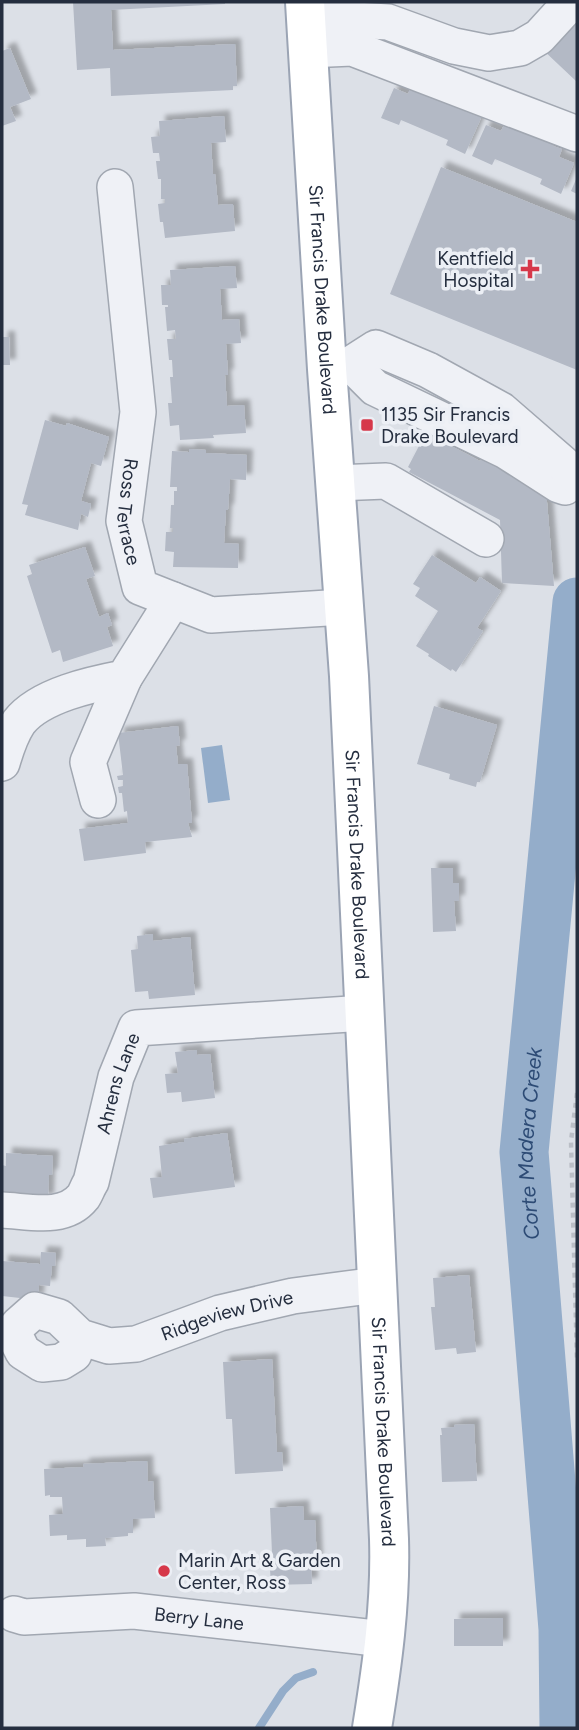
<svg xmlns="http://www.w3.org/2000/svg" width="579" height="1730" viewBox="0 0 579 1730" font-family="Figtree,sans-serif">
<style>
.water{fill:#94adca}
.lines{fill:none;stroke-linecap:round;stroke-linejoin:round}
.stream{stroke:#94adca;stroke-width:8}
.river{stroke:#94adca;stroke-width:49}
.building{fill:#b3b9c5;filter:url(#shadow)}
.minor-casing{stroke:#a1a7b1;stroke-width:38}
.major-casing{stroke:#9ba4b4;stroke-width:42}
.path{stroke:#babec6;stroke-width:4.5;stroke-dasharray:5 5;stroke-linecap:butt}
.minor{stroke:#eff1f6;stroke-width:35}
.major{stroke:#fff;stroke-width:38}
.poi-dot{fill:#d6384a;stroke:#eceff5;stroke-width:2.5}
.labels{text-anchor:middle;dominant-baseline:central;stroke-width:7;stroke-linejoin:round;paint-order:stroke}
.poi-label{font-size:19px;fill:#252e3f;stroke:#eceff5;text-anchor:start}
.street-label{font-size:19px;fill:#252e3f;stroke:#eceff5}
.water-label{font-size:21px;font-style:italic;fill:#2d4b75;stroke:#eceff5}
</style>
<defs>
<filter id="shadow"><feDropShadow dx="6" dy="-6" stdDeviation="2" flood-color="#0004"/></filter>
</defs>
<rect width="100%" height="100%" fill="#dce0e7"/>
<polygon class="water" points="222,745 230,800 208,803 201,748"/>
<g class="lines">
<polyline class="stream" points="259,1728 283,1691 296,1678 313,1672"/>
<path class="river" id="s1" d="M564,1728L563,1629L524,1152L577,602"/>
</g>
<g class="building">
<polygon points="73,2 225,2 225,4 111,10 113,50 235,44 237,86 233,86 233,90 111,96 110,68 77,70"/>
<polygon points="577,9 577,82 541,48"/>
<polygon points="10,48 31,99 10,107 16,121 2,126 2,51"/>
<polygon points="411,87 485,109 465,154 446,145 448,140 401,120 399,125 381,118 394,88 408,94"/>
<polygon points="224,116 226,142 211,143 213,174 215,174 218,205 233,204 235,231 165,238 163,222 160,222 158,204 165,203 165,199 161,199 161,179 158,179 156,161 160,161 159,153 153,153 151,137 160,136 159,121"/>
<polygon points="506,121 554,142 553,146 562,149 559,157 574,163 561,194 540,184 542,179 495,159 492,165 472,156 486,125 501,131"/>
<polygon points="441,167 577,222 577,370 390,294"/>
<polygon points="577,177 577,194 571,191"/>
<polygon points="235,266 237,288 220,289 222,320 239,319 241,343 226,344 228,375 225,375 227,406 244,405 246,433 213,435 214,438 180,440 179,425 170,426 168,403 172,403 170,377 173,377 172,360 169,360 167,339 176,339 175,330 167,331 165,307 168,307 168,305 162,305 161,285 171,285 170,270"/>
<polygon points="2,337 9,337 10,365 2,365"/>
<polygon points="45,420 66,426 67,423 109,437 101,466 91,463 81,501 91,504 88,517 81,514 78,530 25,515 28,505 22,504"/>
<polygon points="428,434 480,461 482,458 546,490 554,586 502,583 500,520 409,472 411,469 408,467 419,446 421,447"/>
<polygon points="189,449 206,450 206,453 247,455 246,480 230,479 228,510 226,510 224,543 239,544 238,568 173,567 174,552 165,551 166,532 173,532 173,528 170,528 171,505 174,505 174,491 177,491 177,487 170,487 172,451 189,452"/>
<polygon points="85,547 95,576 86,579 99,617 108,613 112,625 107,627 113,646 63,662 60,650 52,653 27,576 32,574 29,565"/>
<polygon points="432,555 476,583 480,577 501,591 477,628 483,631 456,672 452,669 451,671 428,656 429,654 416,646 438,611 415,596 420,588 413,584"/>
<polygon points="434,706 497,725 480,782 477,782 476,787 449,779 450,774 417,764"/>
<polygon points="178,726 180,745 176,746 178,764 187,764 192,823 188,823 192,837 145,842 146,853 84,861 79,829 128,823 127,811 124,812 122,793 119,793 118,787 123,786 123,780 118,780 117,776 123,775 118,733"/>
<polygon points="431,868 453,868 453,883 459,883 459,901 454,901 456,931 433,932"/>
<polygon points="153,934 153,941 190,937 195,995 149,999 148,991 135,992 131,950 138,949 137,936"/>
<polygon points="197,1050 197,1055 210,1054 215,1098 182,1102 181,1092 167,1093 165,1074 178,1073 175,1052"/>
<polygon points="227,1133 235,1187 153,1198 150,1178 162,1177 159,1146 184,1142 184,1139"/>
<polygon points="6,1153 53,1156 52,1175 49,1175 48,1200 2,1198 2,1165 6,1166"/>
<polygon points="41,1252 56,1253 55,1266 52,1266 50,1286 39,1285 38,1300 2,1296 2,1261 40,1264"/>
<polygon points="469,1275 476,1352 457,1354 456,1348 435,1350 431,1307 435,1307 433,1278"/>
<polygon points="272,1359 277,1452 282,1452 283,1471 235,1474 232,1419 226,1419 223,1362"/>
<polygon points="474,1424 477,1481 442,1482 440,1435 442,1435 441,1428 455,1427 454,1425"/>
<polygon points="147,1461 148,1482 153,1481 155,1518 133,1519 133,1533 128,1533 128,1536 105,1538 106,1546 86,1547 86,1539 67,1540 67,1535 50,1536 49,1515 63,1514 62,1497 50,1497 50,1495 45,1496 44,1469 84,1467 83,1464"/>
<polygon points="303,1506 304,1520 315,1520 317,1562 311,1562 312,1584 271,1585 269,1553 272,1553 270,1508"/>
<polygon points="503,1618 503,1646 454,1646 454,1619"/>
</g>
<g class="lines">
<defs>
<g id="minor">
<polyline points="306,17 388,22 454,46 489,53 520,48 539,37 571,2"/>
<polyline points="307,50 352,48 577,134"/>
<path id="s2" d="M115,187L138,412L124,521L140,587L211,615L344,607"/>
<polyline points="351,364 375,388 506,451 559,485 565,487"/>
<polyline points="327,369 351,364 376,348 428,370 501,410 577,476"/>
<polyline points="335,483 386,481 486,539"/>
<path d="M2,763C6,749 11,734 19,722C40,695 93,684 124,678L173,600"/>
<polyline points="98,800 88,762 124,678"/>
<path id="s3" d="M2,1210C28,1211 64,1221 83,1197C86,1193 88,1186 91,1182L116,1077L136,1028L365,1013"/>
<path id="s4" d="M80,1337L74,1354L61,1362L42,1364L23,1352L15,1336L18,1325L35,1310L59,1317L80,1337L109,1346L136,1344L220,1313L293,1296L377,1285"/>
<path id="s5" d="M14,1614L24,1617L134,1611L384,1639"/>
</g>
<g id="major">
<path id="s6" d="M305,2L327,369L349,676L389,1539C391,1603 382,1666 372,1728"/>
</g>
</defs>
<use href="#minor" class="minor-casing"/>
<use href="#major" class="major-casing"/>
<polyline class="path" points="577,1093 571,1141 577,1361"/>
<use href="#minor" class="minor"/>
<use href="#major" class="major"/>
</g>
<g class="poi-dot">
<path d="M526.5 258.5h7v7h7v7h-7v7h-7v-7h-7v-7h7z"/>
<rect x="360" y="418" width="14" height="14" rx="3.5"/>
<circle cx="164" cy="1571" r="7"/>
</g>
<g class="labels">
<g class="poi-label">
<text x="514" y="258" text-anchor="end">Kentfield<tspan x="514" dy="22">Hospital</tspan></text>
<text x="381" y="414">1135 Sir Francis<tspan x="381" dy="22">Drake Boulevard</tspan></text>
<text x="178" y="1560">Marin Art &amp; Garden<tspan x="178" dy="22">Center, Ross</tspan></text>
</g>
<g class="street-label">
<text stroke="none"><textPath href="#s6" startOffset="298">Sir Francis Drake Boulevard</textPath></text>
<text stroke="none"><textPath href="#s2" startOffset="327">Ross Terrace</textPath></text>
<text stroke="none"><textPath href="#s6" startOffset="864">Sir Francis Drake Boulevard</textPath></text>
<text stroke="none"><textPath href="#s3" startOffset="205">Ahrens Lane</textPath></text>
<text stroke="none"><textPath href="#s4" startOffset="334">Ridgeview Drive</textPath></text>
<text stroke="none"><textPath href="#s6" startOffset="1432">Sir Francis Drake Boulevard</textPath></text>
<text stroke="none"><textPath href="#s5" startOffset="186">Berry Lane</textPath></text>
</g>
<g class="water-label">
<text stroke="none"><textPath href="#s1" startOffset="586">Corte Madera Creek</textPath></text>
</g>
</g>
<rect width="579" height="1730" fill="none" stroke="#252e3f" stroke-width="7"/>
</svg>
